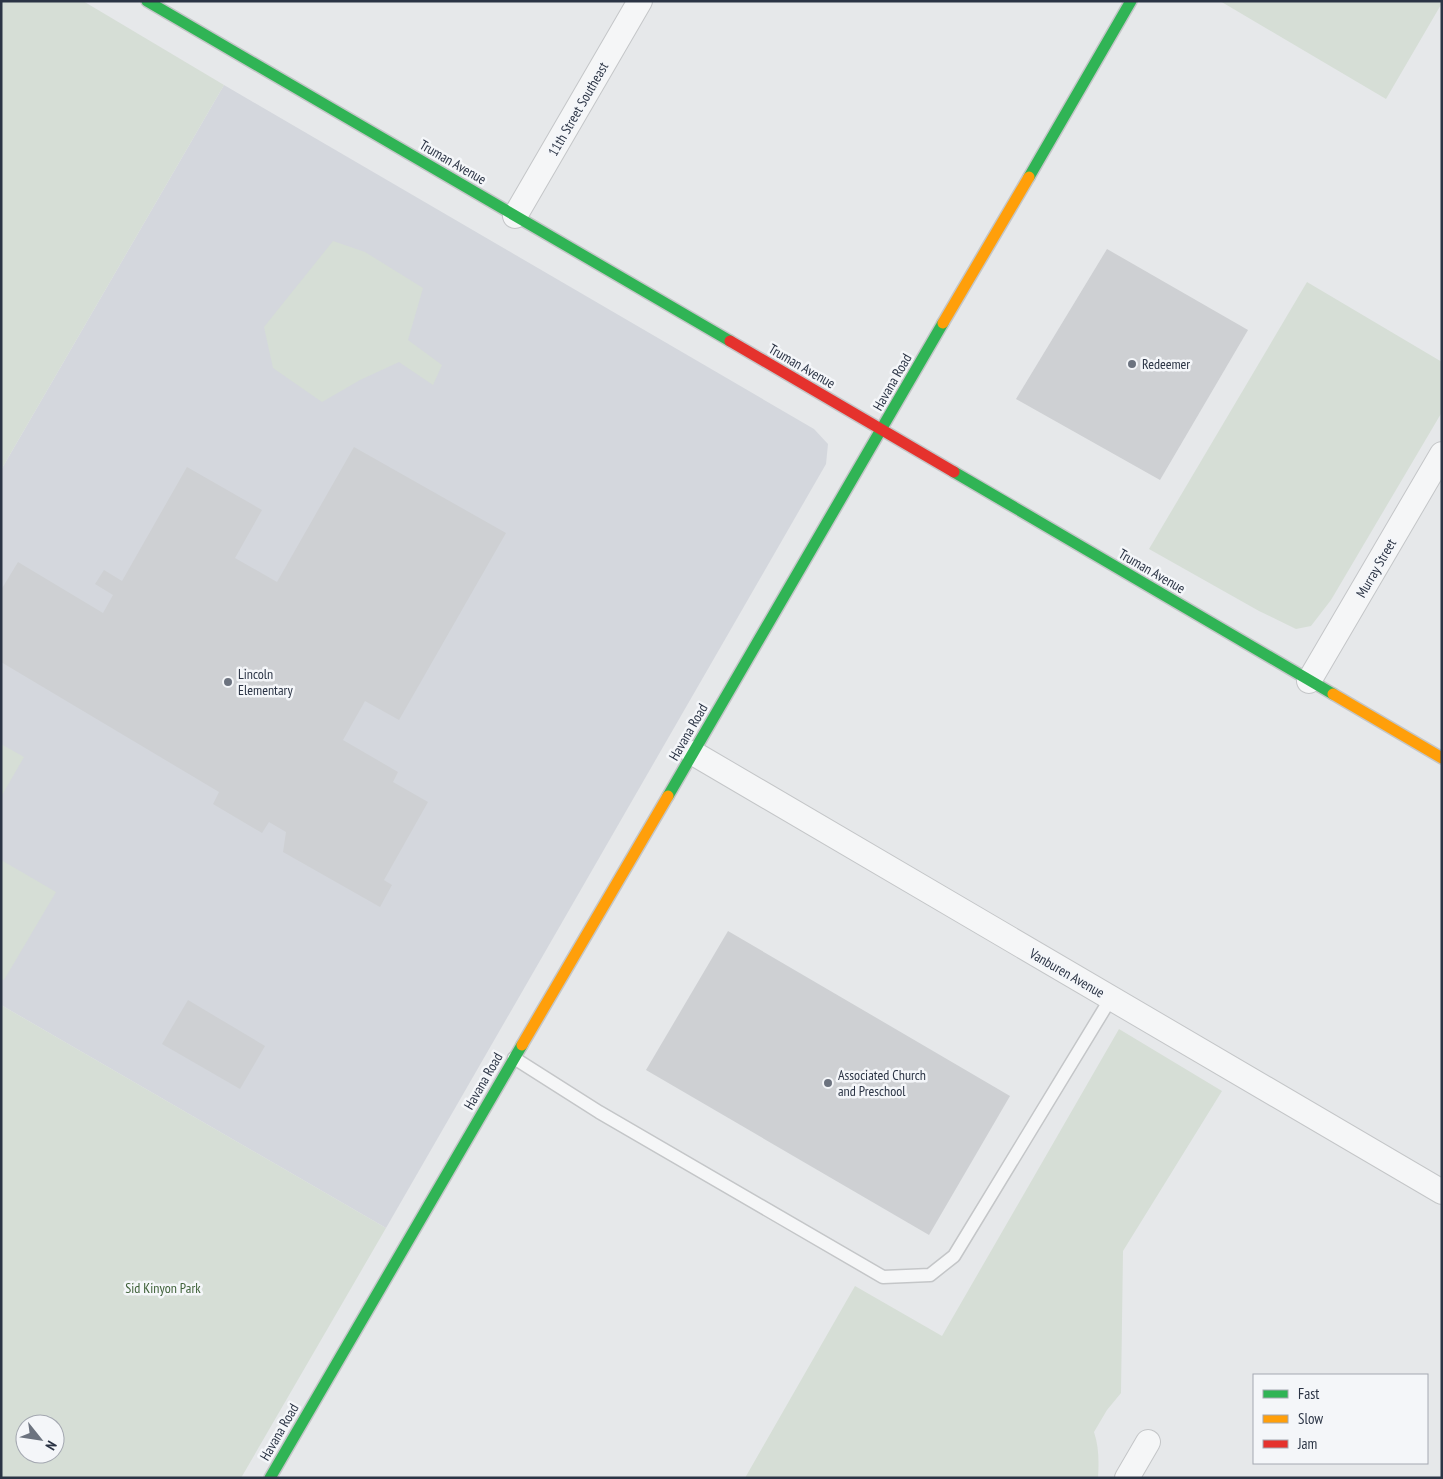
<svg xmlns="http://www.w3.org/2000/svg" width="1443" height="1479" viewBox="0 0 1443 1479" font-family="'PT Sans Narrow',sans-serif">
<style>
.built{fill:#d4d7dd}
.green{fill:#d6ded6;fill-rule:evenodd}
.building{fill:#ced0d3}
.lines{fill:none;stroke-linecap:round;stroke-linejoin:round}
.lane-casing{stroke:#c4c6c8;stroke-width:15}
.street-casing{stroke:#c4c6c8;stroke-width:26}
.fast-casing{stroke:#c4c6c8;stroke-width:14}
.slow-casing{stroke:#c4c6c8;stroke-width:14}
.jam-casing{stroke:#c4c6c8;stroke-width:14}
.lane{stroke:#f5f6f7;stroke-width:12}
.street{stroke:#f5f6f7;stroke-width:24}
.fast{stroke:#30b455;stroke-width:11}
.slow{stroke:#ff9f0a;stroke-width:11}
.jam{stroke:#e5322d;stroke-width:11}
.poi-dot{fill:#6c737f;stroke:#f4f6f9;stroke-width:2}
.labels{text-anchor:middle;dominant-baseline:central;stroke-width:5;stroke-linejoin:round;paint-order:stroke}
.street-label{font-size:14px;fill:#2b3445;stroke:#f4f6f9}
.poi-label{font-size:14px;fill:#2b3445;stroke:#f4f6f9;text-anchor:start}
.park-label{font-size:14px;fill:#3f6138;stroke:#f4f6f9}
</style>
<rect width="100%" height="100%" fill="#e6e8ea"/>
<polygon class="built" points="224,85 814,429 828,444 826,464 386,1228 1,1005 1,470"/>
<g class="green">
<polygon points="1,1 83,1 224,85 1,470"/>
<polygon points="1220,1 1442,1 1442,3 1386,99"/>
<polygon points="333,241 365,252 423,288 408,340 442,365 433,385 399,362 360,380 322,402 273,368 264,327"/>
<polygon points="1307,282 1442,362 1442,412 1331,600 1311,626 1296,629 1259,611 1149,549"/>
<polygon points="1,744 24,757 1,797"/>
<polygon points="1,860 56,892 4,980 1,979"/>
<path d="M1,1005L386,1228L241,1478H1ZM25,1424H55V1454H25Z"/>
<path d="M1119,1029L1222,1091L1123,1251L1121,1393L1107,1410L1094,1432C1099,1447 1099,1462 1098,1478H745L855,1286L942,1336Z"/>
</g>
<g class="building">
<polygon points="1107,249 1248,330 1160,480 1016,399"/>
<polygon points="354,447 506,533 399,720 365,701 343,740 398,772 393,782 428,802 384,880 392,885 380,907 283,852 286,832 269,822 262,833 213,804 219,792 1,662 1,590 18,562 103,613 113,595 95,584 104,570 122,581 187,467 262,510 235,558 277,582"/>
<polygon points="728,931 1010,1096 929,1235 646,1070"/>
<polygon points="188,1000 265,1046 240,1089 162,1044"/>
</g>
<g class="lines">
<defs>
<polyline id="lane" points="514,1058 599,1112 883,1277 930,1275 954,1256 1111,998"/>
<g id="street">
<polyline points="515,216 640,1"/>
<polyline points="1309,681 1442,454"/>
<polyline points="693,753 1442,1192"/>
<polyline points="1127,1478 1148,1442"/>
</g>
<g id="fast">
<polyline points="147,1 730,341"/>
<polyline points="1029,177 1131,1"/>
<polyline points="954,472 1333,694"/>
<polyline points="668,796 943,323"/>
<polyline points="270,1478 522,1045"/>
</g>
<g id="slow">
<polyline points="943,323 1029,177"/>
<polyline points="1333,694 1442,758"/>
<polyline points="522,1045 668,796"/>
</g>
<polyline id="jam" points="730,341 954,472"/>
</defs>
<use href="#lane" class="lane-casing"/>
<use href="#street" class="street-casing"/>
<use href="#fast" class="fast-casing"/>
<use href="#slow" class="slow-casing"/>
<use href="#jam" class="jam-casing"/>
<use href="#lane" class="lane"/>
<use href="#street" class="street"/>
<use href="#fast" class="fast"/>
<use href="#slow" class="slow"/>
<use href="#jam" class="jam"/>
</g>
<g class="poi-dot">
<circle cx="1132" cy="364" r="5"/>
<circle cx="228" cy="682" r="5"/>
<circle cx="828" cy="1083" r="5"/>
</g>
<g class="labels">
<g class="street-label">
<text transform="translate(578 109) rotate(-60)">11th Street Southeast</text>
<text transform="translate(453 162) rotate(30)">Truman Avenue</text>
<text transform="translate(802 366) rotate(30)">Truman Avenue</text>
<text transform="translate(892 382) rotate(-60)">Havana Road</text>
<text transform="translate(1376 568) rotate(-60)">Murray Street</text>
<text transform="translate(1152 571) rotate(30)">Truman Avenue</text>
<text transform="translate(688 732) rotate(-60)">Havana Road</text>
<text transform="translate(1067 973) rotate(30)">Vanburen Avenue</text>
<text transform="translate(483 1081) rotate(-60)">Havana Road</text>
<text transform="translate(279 1432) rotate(-60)">Havana Road</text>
</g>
<g class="poi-label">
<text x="1142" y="364">Redeemer</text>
<text x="238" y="674">Lincoln<tspan x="238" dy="16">Elementary</tspan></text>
<text x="838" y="1075">Associated Church<tspan x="838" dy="16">and Preschool</tspan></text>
</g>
<g class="park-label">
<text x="163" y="1288">Sid Kinyon Park</text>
</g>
</g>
<rect width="1443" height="1479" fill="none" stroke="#2b3445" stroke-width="5"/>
<rect x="1253" y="1374" width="175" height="90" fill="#f4f6f9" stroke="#a4a8b1"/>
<rect x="1263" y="1390" width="25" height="8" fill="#30b455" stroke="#a4a8b1"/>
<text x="1298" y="1399" font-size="15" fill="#2b3445">Fast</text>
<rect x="1263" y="1415" width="25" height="8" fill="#ff9f0a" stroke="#a4a8b1"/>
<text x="1298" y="1424" font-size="15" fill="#2b3445">Slow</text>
<rect x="1263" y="1440" width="25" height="8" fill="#e5322d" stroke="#a4a8b1"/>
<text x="1298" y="1449" font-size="15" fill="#2b3445">Jam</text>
<g transform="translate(40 1439) rotate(120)"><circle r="24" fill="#f4f6f9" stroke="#a4a8b1"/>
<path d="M0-4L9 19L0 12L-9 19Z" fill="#6c737f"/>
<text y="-8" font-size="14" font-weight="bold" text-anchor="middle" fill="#2b3445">N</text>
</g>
</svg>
